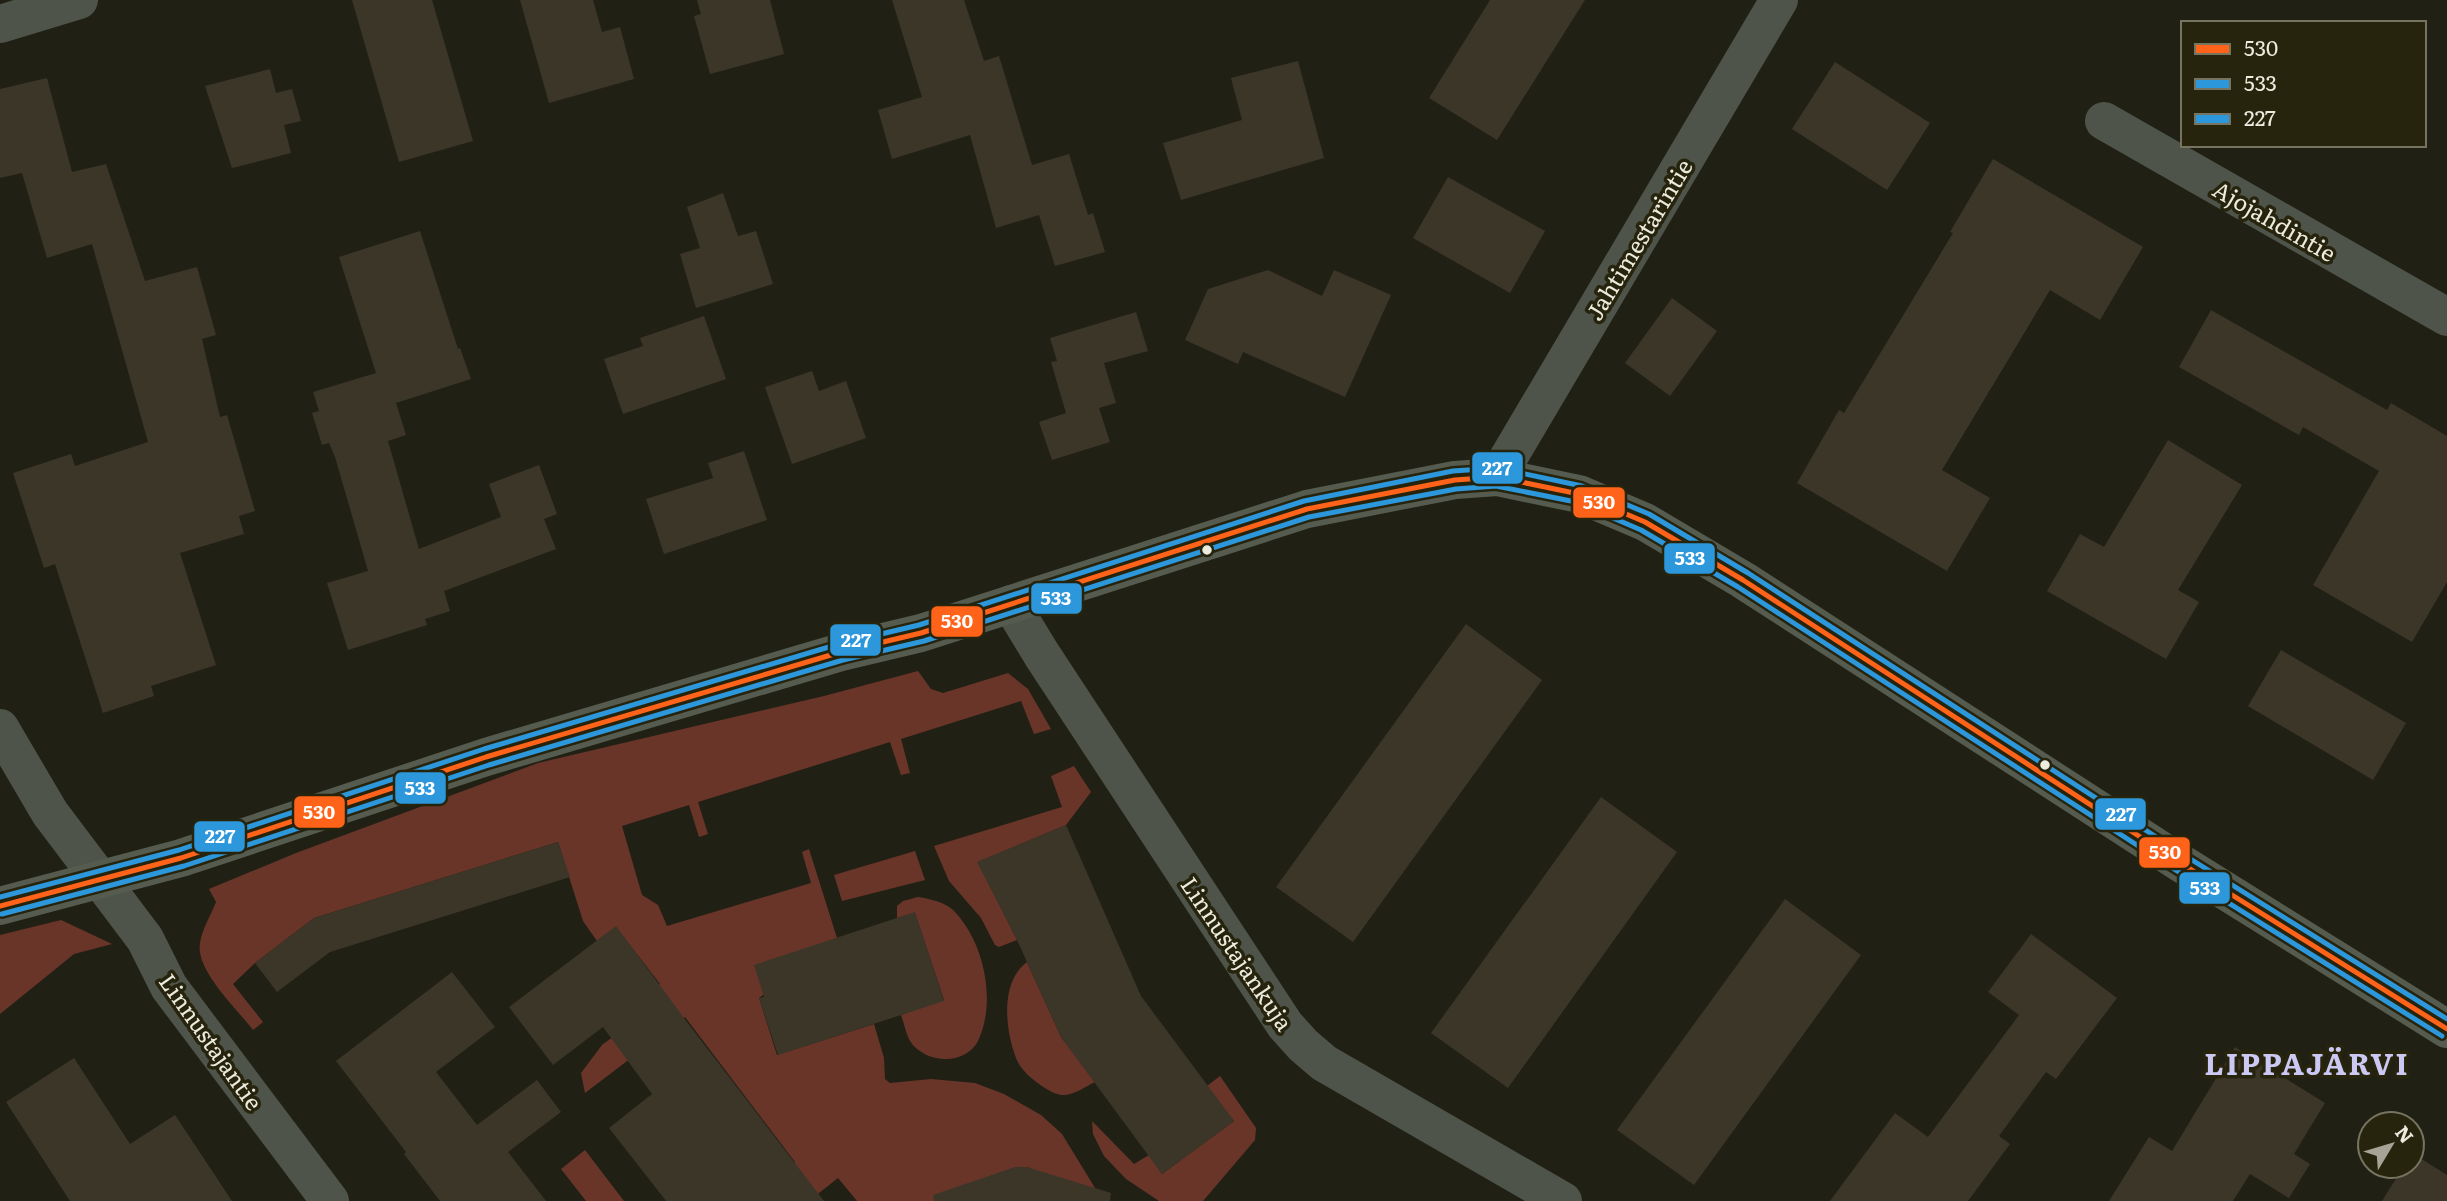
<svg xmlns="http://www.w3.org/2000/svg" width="2447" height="1201" viewBox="0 0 2447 1201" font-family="Literata,serif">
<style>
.green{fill:#6a3529}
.building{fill:#3c3629}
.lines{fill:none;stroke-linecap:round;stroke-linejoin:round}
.minor{stroke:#4e544a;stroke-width:38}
.major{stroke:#555c4f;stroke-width:38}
.bus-1-casing{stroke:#27240e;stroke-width:10}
.bus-2-casing{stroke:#27240e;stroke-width:10}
.bus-3-casing{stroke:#27240e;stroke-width:10}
.bus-1{stroke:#ff6319;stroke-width:5}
.bus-2{stroke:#2d97dc;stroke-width:5}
.bus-3{stroke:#2d97dc;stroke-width:5}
.bus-dot{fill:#ecebdd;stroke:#27240e;stroke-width:2.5}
.labels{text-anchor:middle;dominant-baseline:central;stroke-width:7;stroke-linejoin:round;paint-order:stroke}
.street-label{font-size:23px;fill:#ecebdd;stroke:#27240e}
.district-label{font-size:30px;font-weight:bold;letter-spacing:2px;fill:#cbc8f3;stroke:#27240e}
.line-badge{stroke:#27240e;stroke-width:2.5}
.badge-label{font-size:19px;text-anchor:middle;font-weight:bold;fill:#fff}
</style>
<rect width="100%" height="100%" fill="#212014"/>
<g class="green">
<path d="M918,671L931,689L943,693L1008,673L1028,689L1051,729L1034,734L1021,701L901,739L910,773L901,775L890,742L698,802L708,834L699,837L689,805L622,826L642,895L658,905L667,926L811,883L802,852L809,849L837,938L759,998L777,1055L874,1024L884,1058L885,1079L890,1083L931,1079L975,1083L1004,1094L1041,1115L1062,1134L1103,1201L1027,1167C999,1167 998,1179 985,1201H857L838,1178L809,1201H746L795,1162L685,1017L585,1093L581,1073L602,1045L626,1027L618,1016L660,984L616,927L597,941L583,921L558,842L314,918L255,963L233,984L263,1022L253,1030C237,1009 195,970 200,943C202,929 211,915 216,902L209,889L296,853L538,763L824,696Z"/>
<polygon points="1074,766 1091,792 1066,825 978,862 1017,940 999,947 995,945 981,918 949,881 934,846 1062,807 1051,776"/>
<polygon points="915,851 925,880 842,901 834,875"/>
<path d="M918,897C930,899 945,902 953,910C984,941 997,1001 978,1041C965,1066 925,1064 910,1041C906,1034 904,1023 901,1015L944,1000L915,913L897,918V906L903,901Z"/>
<polygon points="61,920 112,944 74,954 0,1014 0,935"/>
<path d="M1027,962L1061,1037L1095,1082C1087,1086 1078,1092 1070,1094C1061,1097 1053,1093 1045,1088C1033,1080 1021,1071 1016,1058C1005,1029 1000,982 1027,962Z"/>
<polygon points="1220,1076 1256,1128 1255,1140 1203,1201 1159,1201 1126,1179 1104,1156 1093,1134 1092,1121 1134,1164 1149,1155 1162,1174 1234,1121 1207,1086"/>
<polygon points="585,1150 624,1201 586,1201 561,1169"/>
</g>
<g class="building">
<polygon points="352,0 432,0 473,141 399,162"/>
<polygon points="520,0 593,0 602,32 620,27 634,79 549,103"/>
<polygon points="697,0 770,0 784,54 710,74 694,16 701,14"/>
<polygon points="892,0 964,0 984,61 999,56 1032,165 1069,154 1088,215 1093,213 1105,252 1055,266 1039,215 996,228 970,135 892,159 878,110 922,97"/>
<polygon points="1490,0 1585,0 1497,140 1429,98"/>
<polygon points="1298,61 1324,158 1181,200 1163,143 1242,120 1231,78"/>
<polygon points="1835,62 1930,123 1887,190 1792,129"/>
<polygon points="270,69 276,93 292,89 301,121 284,125 291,153 232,168 205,86"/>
<polygon points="47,78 72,172 106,164 145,281 197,267 216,335 202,339 220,417 227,415 255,511 239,516 244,534 180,553 216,665 151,686 154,696 103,713 55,564 44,568 13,473 71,454 75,466 148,442 92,244 47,258 22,173 0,178 0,89"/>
<polygon points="1993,159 2143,247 2100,320 2050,290 1942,470 1990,498 1947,571 1797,483 1839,410 1844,413 1953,233 1950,232"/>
<polygon points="1448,177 1545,231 1510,293 1413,238"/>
<polygon points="723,193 738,236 756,231 773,284 696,308 680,254 700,248 687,207"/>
<polygon points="420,231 458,349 460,348 471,379 396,403 406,435 388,441 419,549 501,517 489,484 539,465 557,514 544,519 556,549 444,591 450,611 425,619 427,625 348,650 327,583 368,571 335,457 329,443 322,445 312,413 319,411 313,392 376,373 339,257"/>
<polygon points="1268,270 1322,296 1334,270 1391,295 1345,397 1243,352 1238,364 1185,340 1208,289"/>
<polygon points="1672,298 1717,331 1670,396 1625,363"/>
<polygon points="2211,310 2387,410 2391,403 2447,436 2447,582 2412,642 2313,585 2379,471 2303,427 2299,435 2179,367"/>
<polygon points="1136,312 1148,351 1104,363 1116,403 1099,408 1110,442 1052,460 1039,422 1066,413 1051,362 1057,361 1050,338"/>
<polygon points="704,316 726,379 623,414 604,359 643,346 640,338"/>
<polygon points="812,371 819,391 846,381 866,438 792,464 765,387"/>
<polygon points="2168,440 2242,485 2178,590 2199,602 2166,659 2047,591 2080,534 2104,547"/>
<polygon points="744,451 767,520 664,554 646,499 713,478 708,463"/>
<polygon points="1466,624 1542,680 1353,942 1276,887"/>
<polygon points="2281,650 2406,723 2373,780 2248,706"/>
<polygon points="1601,797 1677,852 1508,1088 1431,1033"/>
<polygon points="1066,825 1141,996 1234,1121 1162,1174 1061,1037 1017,940 977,862"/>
<polygon points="558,842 570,877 330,952 277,992 255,963 314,918"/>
<polygon points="1785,899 1861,955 1694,1185 1617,1130"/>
<polygon points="915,912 944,1001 778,1055 759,998 764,997 754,965"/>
<polygon points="616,926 684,1018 824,1201 666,1201 609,1128 652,1094 603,1027 553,1065 509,1007"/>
<polygon points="2031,934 2117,998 2056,1079 2046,1072 1999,1136 2010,1144 1968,1201 1830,1201 1895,1113 1928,1137 2019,1015 1988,992"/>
<polygon points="452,972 495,1027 436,1072 477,1125 537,1080 561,1112 508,1152 546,1201 440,1201 404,1154 406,1152 336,1061"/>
<polygon points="2235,1047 2325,1103 2294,1154 2310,1164 2289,1198 2250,1174 2233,1201 2109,1201 2149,1137 2172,1151"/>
<polygon points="74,1058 130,1144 175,1115 232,1201 70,1201 6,1102"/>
<polygon points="2412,1153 2447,1175 2447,1201 2382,1201 2404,1166 2412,1166"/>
<polygon points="1015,1167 1027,1167 1111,1193 1110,1201 934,1201 933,1195"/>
</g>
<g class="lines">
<g class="minor">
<polyline points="0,24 79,0"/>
<polyline points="2104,121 2447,317"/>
<polyline points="1497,477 1779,0"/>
<polyline points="1011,604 1042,655 1285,1025 1303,1045 1324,1063 1563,1201"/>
<polyline points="0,728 50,813 145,939 169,987 330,1201"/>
</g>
<polyline class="major" points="0,906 181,858 486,757 841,652 921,633 1307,509 1455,480 1497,477 1579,494 1645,522 1743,580 2179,862 2447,1029"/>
<defs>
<polyline id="bus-1" points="0,906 181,858 486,757 841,652 921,633 1307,509 1455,480 1497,477 1579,494 1645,522 1743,580 2179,862 2447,1029"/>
<polyline id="bus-2" points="2,914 184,866 489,765 843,660 924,641 1309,517 1456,489 1496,486 1576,502 1641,530 1738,587 2174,869 2442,1036"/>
<polyline id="bus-3" points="0,897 179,850 484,749 839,644 919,625 1304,501 1453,471 1497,468 1582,486 1649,514 1748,573 2184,855 2447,1019"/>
</defs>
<use href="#bus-1" class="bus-1-casing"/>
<use href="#bus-2" class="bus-2-casing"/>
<use href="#bus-3" class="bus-3-casing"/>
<use href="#bus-1" class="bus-1"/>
<use href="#bus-2" class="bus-2"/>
<use href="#bus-3" class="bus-3"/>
</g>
<g class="bus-dot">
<circle cx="1207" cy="550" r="6"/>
<circle cx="2045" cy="765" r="6"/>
</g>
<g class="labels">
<g class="street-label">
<text transform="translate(2275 220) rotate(30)">Ajojahdintie</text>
<text transform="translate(1638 239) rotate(-59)">Jahtimestarintie</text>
<text transform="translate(1238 953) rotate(56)">Linnustajankuja</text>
<text transform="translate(212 1041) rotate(55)">Linnustajantie</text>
</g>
<g class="district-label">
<text x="2307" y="1062">LIPPAJÄRVI</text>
</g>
</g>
<g class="line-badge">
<rect x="1471" y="451" width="53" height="34" rx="7" fill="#2d97dc"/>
<rect x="1572" y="486" width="54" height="33" rx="7" fill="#ff6319"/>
<rect x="1663" y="542" width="53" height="33" rx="7" fill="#2d97dc"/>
<rect x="1030" y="582" width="53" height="33" rx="7" fill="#2d97dc"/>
<rect x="930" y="605" width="54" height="33" rx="7" fill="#ff6319"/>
<rect x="829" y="623" width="53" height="34" rx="7" fill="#2d97dc"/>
<rect x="394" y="771" width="53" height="34" rx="7" fill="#2d97dc"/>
<rect x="293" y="795" width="53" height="34" rx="7" fill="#ff6319"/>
<rect x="2094" y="797" width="53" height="34" rx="7" fill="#2d97dc"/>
<rect x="193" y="820" width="53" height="33" rx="7" fill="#2d97dc"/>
<rect x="2138" y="836" width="53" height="33" rx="7" fill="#ff6319"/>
<rect x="2178" y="871" width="53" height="34" rx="7" fill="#2d97dc"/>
</g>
<g class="badge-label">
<text x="1497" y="475">227</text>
<text x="1599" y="509">530</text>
<text x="1690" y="565">533</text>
<text x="1056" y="605">533</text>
<text x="957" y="628">530</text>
<text x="856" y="647">227</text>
<text x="420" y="795">533</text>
<text x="319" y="819">530</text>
<text x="2121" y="821">227</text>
<text x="220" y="843">227</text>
<text x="2165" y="859">530</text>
<text x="2205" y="895">533</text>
</g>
<rect x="2181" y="21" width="245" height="126" fill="#27240e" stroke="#767461" stroke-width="2"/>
<rect x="2195" y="44" width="35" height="10" fill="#ff6319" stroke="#767461" stroke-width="2"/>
<text x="2244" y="56" font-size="21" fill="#ecebdd">530</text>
<rect x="2195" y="79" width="35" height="10" fill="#2d97dc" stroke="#767461" stroke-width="2"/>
<text x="2244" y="91" font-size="21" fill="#ecebdd">533</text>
<rect x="2195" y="114" width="35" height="10" fill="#2d97dc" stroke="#767461" stroke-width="2"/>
<text x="2244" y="126" font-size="21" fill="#ecebdd">227</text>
<g transform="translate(2391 1145) rotate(52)"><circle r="33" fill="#27240e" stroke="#767461" stroke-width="2"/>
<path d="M0-5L12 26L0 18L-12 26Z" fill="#a5a497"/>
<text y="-10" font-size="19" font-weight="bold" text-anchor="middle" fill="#ecebdd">N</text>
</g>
</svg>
